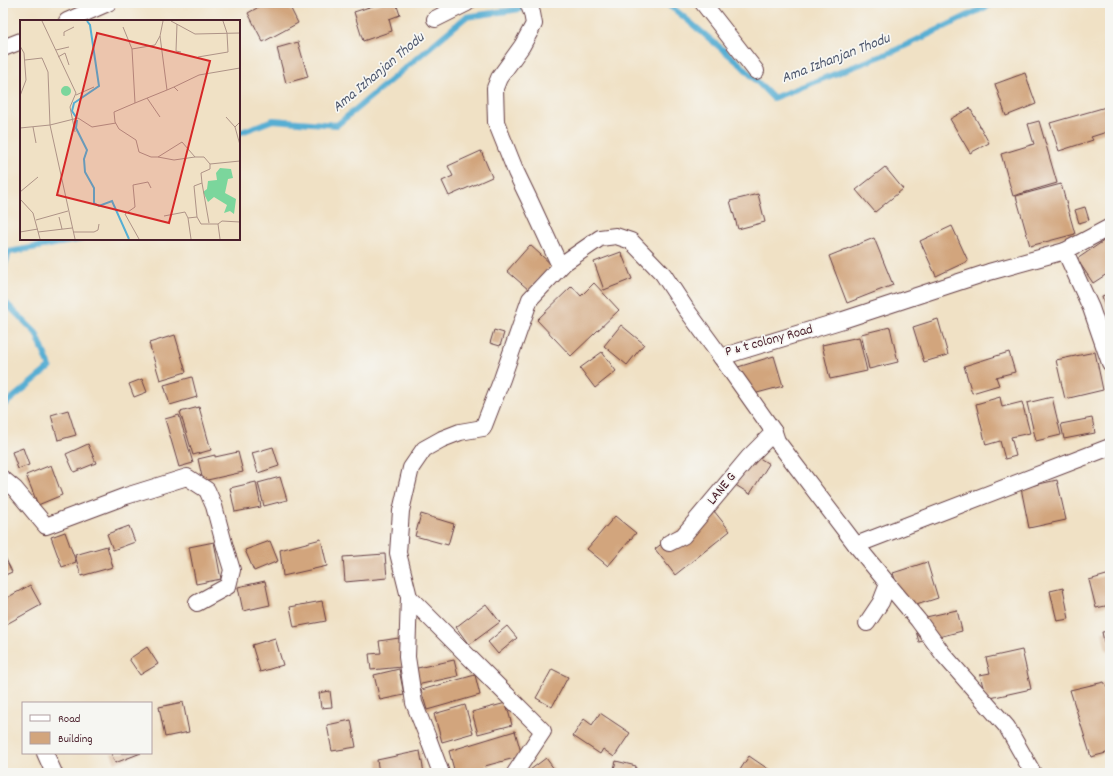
<svg xmlns="http://www.w3.org/2000/svg" width="1113" height="776" viewBox="0 0 1113 776" font-family="Dekko,sans-serif">
<style>
.lines{fill:none;stroke-linecap:round;stroke-linejoin:round}
.stream{stroke:#56aed3;stroke-width:6}
.building{fill:#d2a57d}
.minor-casing{stroke:#633c42;stroke-width:18}
.minor{stroke:#fff;stroke-width:16}
.labels{text-anchor:middle;dominant-baseline:central;stroke-width:3.5;stroke-linejoin:round;paint-order:stroke}
.street-label{font-size:14px;fill:#4a1f2b;stroke:#f6f6f2}
.water-label{font-size:15px;font-style:italic;fill:#4f586e;stroke:#f6f6f2}
.inset-river{fill:none;stroke:#56aed3;stroke-width:2}
.inset-road{fill:none;stroke:#ae9387;stroke-width:1}
.view{fill:#d62828;fill-opacity:0.15;stroke:#d62828;stroke-width:2}
.inset-edge{fill:none;stroke:#4a1f2b;stroke-width:2}
</style>
<rect width="100%" height="100%" fill="#f6f6f2"/>
<filter id="ink" filterUnits="userSpaceOnUse"><feTurbulence type="fractalNoise" baseFrequency=".025" numOctaves="2"/><feDisplacementMap in="SourceGraphic" scale="8" xChannelSelector="R" yChannelSelector="G"/><feConvolveMatrix kernelMatrix="1 2 1 2 8 2 1 2 1" color-interpolation-filters="sRGB"/></filter>
<filter id="wash" filterUnits="userSpaceOnUse"><feTurbulence type="fractalNoise" baseFrequency=".012" numOctaves="4" result="noise"/><feDisplacementMap in="SourceGraphic" scale="16" xChannelSelector="R" yChannelSelector="G"/><feGaussianBlur stdDeviation="0.9" result="paint"/><feColorMatrix in="noise" values="0 0 0 0 0 0 0 0 0 0 0 0 0 0 0 0 0 1.4 0 .05"/><feComposite in="paint" operator="in"/></filter>
<g filter="url(#wash)">
<rect width="100%" height="100%" fill="#f0e1c5"/>
<g class="lines">
<g class="stream">
<polyline points="667,3 741,65 773,98 894,51 994,3"/>
<polyline points="239,133 273,120 337,125 466,17 520,9 527,4"/>
<polyline points="3,270 9,252 82,239"/>
<polyline points="3,300 36,333 50,367 3,406"/>
</g>
</g>
<g id="blocks">
<g class="building">
<polygon points="266,3 288,3 298,23 263,42 248,13"/>
<polygon points="382,3 396,3 400,15 389,19 392,31 363,41 354,12"/>
<polygon points="298,42 308,77 286,83 277,48"/>
<polygon points="1025,73 1036,104 1006,116 995,84"/>
<polygon points="1106,107 1110,121 1110,131 1091,137 1093,140 1059,151 1050,123"/>
<polygon points="970,108 989,143 970,153 950,119"/>
<polygon points="1039,121 1057,183 1013,196 1001,154 1034,144 1028,124"/>
<polygon points="481,151 492,177 449,196 442,181 453,176 448,166"/>
<polygon points="885,167 903,189 875,212 856,190"/>
<polygon points="1061,184 1075,234 1030,246 1016,196"/>
<polygon points="758,194 765,222 738,229 730,201"/>
<polygon points="1085,207 1089,220 1079,223 1075,210"/>
<polygon points="952,226 968,261 936,276 920,241"/>
<polygon points="874,238 893,285 847,303 829,256"/>
<polygon points="1108,238 1110,240 1110,272 1093,283 1077,259"/>
<polygon points="530,245 552,265 529,290 507,271"/>
<polygon points="621,252 632,279 604,290 594,262"/>
<polygon points="594,283 619,310 571,356 537,320 572,286 581,296"/>
<polygon points="1110,293 1110,312 1107,313 1102,296"/>
<polygon points="938,319 948,355 924,362 913,327"/>
<polygon points="621,325 644,344 627,365 604,346"/>
<polygon points="890,327 898,362 869,369 861,334"/>
<polygon points="494,330 504,333 500,346 490,343"/>
<polygon points="175,335 186,372 160,380 149,343"/>
<polygon points="859,337 867,371 830,379 822,345"/>
<polygon points="602,352 616,371 595,388 580,368"/>
<polygon points="1009,352 1015,372 996,377 999,385 972,393 964,366"/>
<polygon points="1095,352 1103,390 1065,399 1056,360"/>
<polygon points="774,356 783,386 746,396 738,367"/>
<polygon points="192,377 197,397 170,405 164,385"/>
<polygon points="142,379 147,392 134,397 129,384"/>
<polygon points="1000,397 1002,407 1022,402 1030,433 1011,437 1016,456 1005,459 1000,441 986,445 976,404"/>
<polygon points="1052,397 1061,435 1036,441 1027,403"/>
<polygon points="199,407 211,450 193,455 180,412"/>
<polygon points="68,410 76,435 58,440 51,415"/>
<polygon points="179,415 193,463 179,467 165,419"/>
<polygon points="1092,418 1095,433 1064,439 1061,424"/>
<polygon points="88,444 96,463 74,472 66,454"/>
<polygon points="273,447 279,466 258,473 252,453"/>
<polygon points="23,448 29,465 18,469 12,452"/>
<polygon points="745,449 769,464 750,494 726,479"/>
<polygon points="238,452 243,472 203,481 198,459 215,455 215,457"/>
<polygon points="51,465 62,495 38,505 26,475"/>
<polygon points="280,477 287,500 264,506 258,483"/>
<polygon points="1057,480 1066,520 1029,528 1021,488"/>
<polygon points="256,482 261,507 235,512 230,488"/>
<polygon points="710,506 730,531 675,575 655,549"/>
<polygon points="421,514 454,524 448,545 415,536"/>
<polygon points="615,516 636,533 608,566 587,549"/>
<polygon points="129,526 135,542 113,550 107,534"/>
<polygon points="65,532 76,562 62,567 51,537"/>
<polygon points="321,539 327,566 283,576 280,550"/>
<polygon points="270,541 278,561 254,571 245,550"/>
<polygon points="214,542 221,579 196,584 189,547"/>
<polygon points="107,546 113,567 81,576 75,555"/>
<polygon points="3,553 12,572 3,576"/>
<polygon points="385,554 387,578 345,582 343,557"/>
<polygon points="927,562 938,598 904,609 893,573"/>
<polygon points="1110,574 1110,605 1096,608 1089,580"/>
<polygon points="265,581 270,605 243,611 238,587"/>
<polygon points="30,585 41,605 3,626 3,600"/>
<polygon points="1063,588 1069,619 1057,621 1050,591"/>
<polygon points="322,601 326,621 294,627 290,607"/>
<polygon points="486,604 500,622 469,645 456,627"/>
<polygon points="957,610 962,631 919,642 913,620"/>
<polygon points="507,626 517,638 498,654 488,642"/>
<polygon points="1110,631 1110,650 1106,651 1102,632"/>
<polygon points="275,638 283,665 260,672 252,645"/>
<polygon points="399,638 402,667 371,670 369,654 381,653 379,641"/>
<polygon points="147,647 158,664 140,675 129,659"/>
<polygon points="1022,650 1031,689 986,699 980,675 990,673 986,658"/>
<polygon points="454,660 458,676 417,685 413,669"/>
<polygon points="399,669 404,695 380,700 374,675"/>
<polygon points="552,669 568,677 552,707 536,698"/>
<polygon points="475,675 480,695 427,710 421,690"/>
<polygon points="1104,682 1110,691 1110,752 1091,757 1070,690"/>
<polygon points="330,691 332,707 321,708 319,693"/>
<polygon points="183,702 189,732 165,737 159,707"/>
<polygon points="506,703 512,725 478,734 472,712"/>
<polygon points="465,705 473,733 442,742 434,714"/>
<polygon points="600,713 630,733 614,757 603,749 600,754 573,736 584,719 592,725"/>
<polygon points="351,720 356,747 332,751 327,725"/>
<polygon points="515,731 522,756 485,766 487,773 455,773 449,751"/>
<polygon points="420,751 424,773 379,773 377,760"/>
<polygon points="111,753 141,753 115,763"/>
<polygon points="749,756 774,773 738,773"/>
<polygon points="546,758 557,773 526,773"/>
<polygon points="616,761 636,766 635,773 613,773"/>
</g>
</g>
</g>
<g filter="url(#ink)">
<use href="#blocks" fill-opacity="0" stroke="#633c42" stroke-width="1"/>
<g class="lines">
<defs>
<g id="minor">
<polyline points="528,3 532,13 534,24 522,46 499,78 495,88 496,122 516,172 529,199 560,266"/>
<polyline points="703,3 756,71"/>
<polyline points="435,19 467,3"/>
<polyline points="67,21 108,3"/>
<polyline points="3,48 21,41"/>
<polyline points="1065,251 1110,227"/>
<polyline points="721,357 774,432 777,441 856,545 1110,447"/>
<polyline points="3,479 15,489 46,526 126,496 187,477 207,490 214,506 225,547 232,570 228,586 197,603"/>
<polyline points="669,543 683,536 749,457 774,432"/>
<polyline points="856,545 888,584 881,602 867,623"/>
<polyline points="888,584 918,620 943,654 1007,727 1033,773"/>
<polyline points="409,597 407,657 414,703 428,738 441,773"/>
<polyline points="45,753 54,773"/>
<polyline points="515,773 543,731 409,597 398,553 401,511 411,468 424,449 442,439 460,432 483,428 502,379 530,299 564,263 600,238 616,236 631,241 663,274 686,309 721,357 843,320 989,272 1065,251 1091,308 1110,363"/>
</g>
</defs>
<use href="#minor" class="minor-casing"/>
<use href="#minor" class="minor"/>
</g>
</g>
<g class="labels">
<g class="street-label">
<text transform="translate(769 341) rotate(-15)">P &amp; t colony Road</text>
<text transform="translate(722 489) rotate(-51)">LANE G</text>
</g>
<g class="water-label">
<text transform="translate(836 59) rotate(-21)">Ama Izhanjan Thodu</text>
<text transform="translate(379 73) rotate(-40)">Ama Izhanjan Thodu</text>
</g>
</g>
<g transform="translate(20 20)">
<rect width="220" height="220" fill="#f0e1c5"/>
<path d="M41 71a5 5 0 1 1 10 0a5 5 0 1 1-10 0ZM200,148L211,149L213,158L208,159L205,173L216,179L214,194L210,191L204,193L207,185L194,177L188,182L183,172L187,169L188,161L197,160L196,153Z" fill="#7bd69c"/>
<path class="inset-river" d="M56,97L52,91L54,83L79,66L70,5L67,1M57,100L56,108L67,130L64,139L65,152L74,168V183L79,186L92,181L109,219"/>
<path class="inset-road" d="M22,1L56,73L50,87L55,112M143,1L140,16L135,25L112,29L115,83L94,92L95,102L99,109L116,120L119,132L131,137H138L162,122L175,137H184L190,144L220,141M151,1L175,14L220,13M157,4L156,31L161,32M103,7L112,29M44,16V12L54,7M0,26L4,33L6,60L0,76M36,30L49,27M38,37L45,33L49,45M178,37L208,32L207,13L203,1M5,40L22,38L28,52L30,105L55,219M154,67L179,55L220,48M147,70L154,67L158,71M56,75L74,67M127,78L140,97M115,83L147,70L140,16M206,97L215,107M220,102L215,107L220,125M13,107L16,123M0,108L30,105L58,98L72,107L96,103M138,137L154,140L175,137M190,144V149L181,153L182,163L174,166L177,197L181,204H198L200,219M182,163L189,203M0,172L18,157M0,179L13,193L20,219M144,196L165,192L168,198L177,197M39,197L42,209M168,198L171,219M16,200L48,191M198,204L202,201L220,202M0,212L18,209M18,212L52,208M53,212H74L78,210L79,204M119,219L105,194L115,187L113,165L128,162L131,168"/>
<path class="view" d="M77,13L190,41L149,203L37,175Z"/>
<rect width="220" height="220" class="inset-edge"/>
</g>
<rect width="1113" height="776" fill="none" stroke="#f6f6f2" stroke-width="16"/>
<rect x="22" y="702" width="130" height="52" fill="#f6f6f2" stroke="#b1a0a2"/>
<rect x="30" y="715" width="20" height="6" fill="#ffffff" stroke="#b1a0a2"/>
<text x="58" y="722" font-size="12" fill="#4a1f2b">Road</text>
<rect x="30" y="732" width="20" height="12" fill="#d2a57d" stroke="#b1a0a2"/>
<text x="58" y="742" font-size="12" fill="#4a1f2b">Building</text>
</svg>
